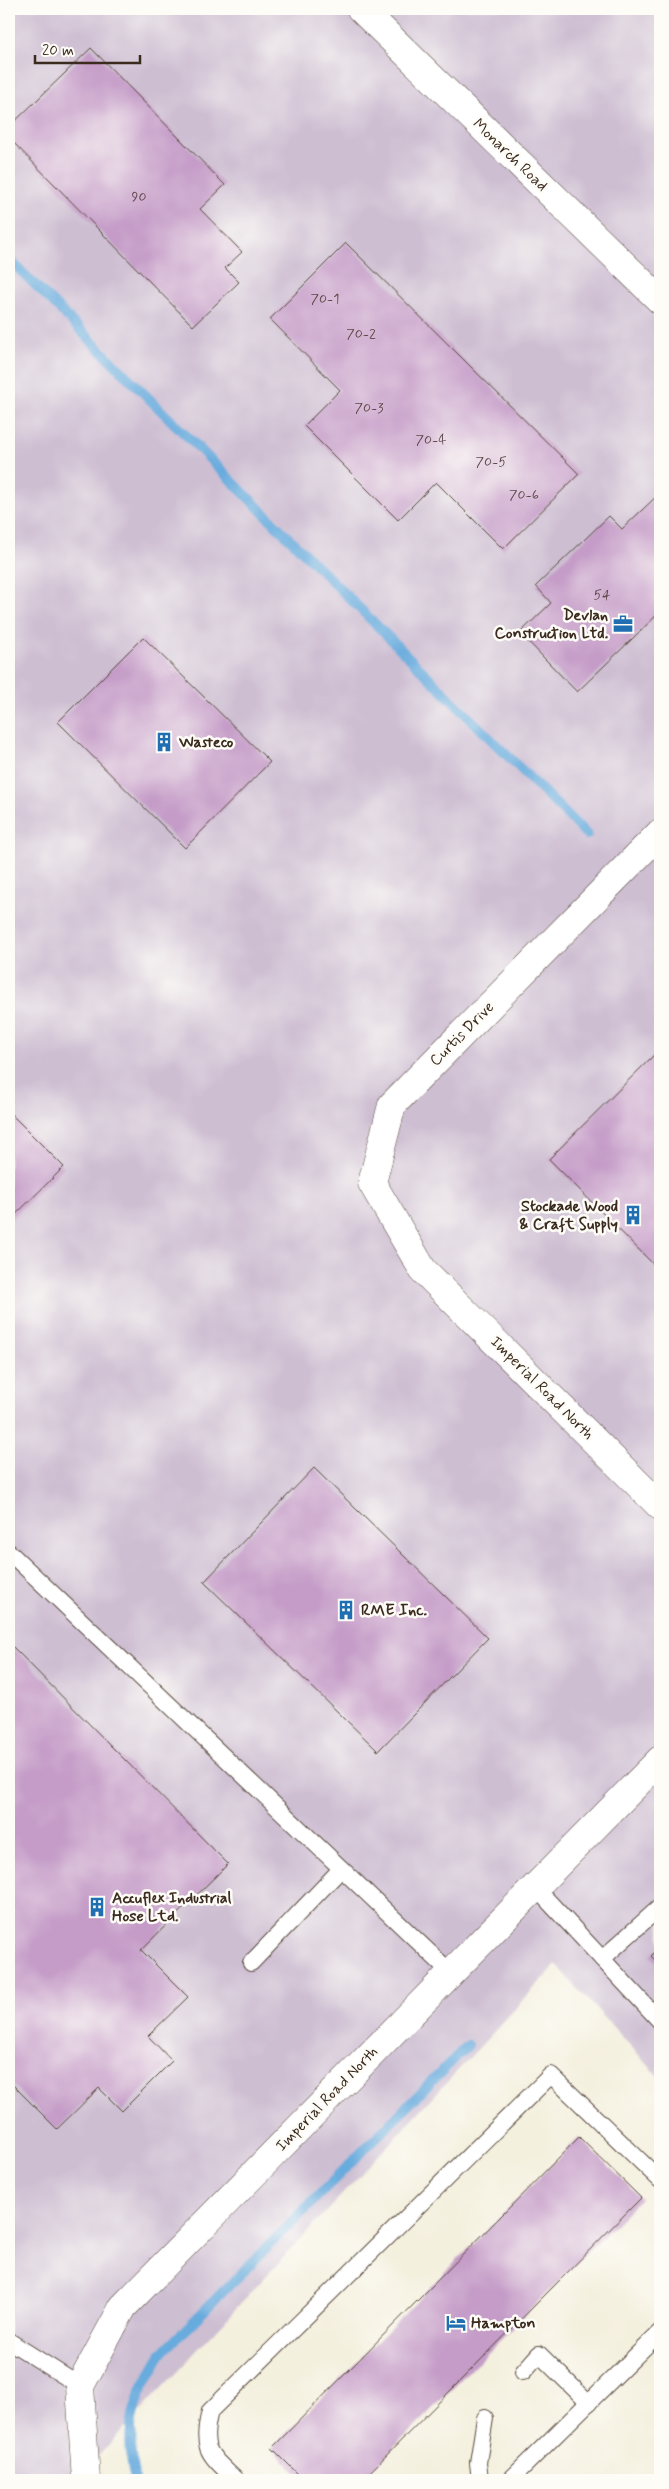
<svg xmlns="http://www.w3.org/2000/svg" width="669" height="2489" viewBox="0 0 669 2489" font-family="Mynerve,sans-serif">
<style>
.industrial{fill:#cdbed2}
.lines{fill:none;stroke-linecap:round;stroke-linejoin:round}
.stream{stroke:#68abdd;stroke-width:10}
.building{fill:#c59cc8}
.service-casing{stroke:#57483b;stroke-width:18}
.minor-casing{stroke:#57483b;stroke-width:29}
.service{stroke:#fff;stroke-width:16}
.minor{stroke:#fff;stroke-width:28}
.labels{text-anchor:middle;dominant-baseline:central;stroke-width:5;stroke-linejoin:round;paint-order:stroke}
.number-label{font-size:14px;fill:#5e4648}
.street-label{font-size:16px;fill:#3b2a1e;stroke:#fdfcf7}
.poi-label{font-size:16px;font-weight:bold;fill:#3b2a1e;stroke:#fdfcf7;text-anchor:start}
</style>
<rect width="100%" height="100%" fill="#fdfcf7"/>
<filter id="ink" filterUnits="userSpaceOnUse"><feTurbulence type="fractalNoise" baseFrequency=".02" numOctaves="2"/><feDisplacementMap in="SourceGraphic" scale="10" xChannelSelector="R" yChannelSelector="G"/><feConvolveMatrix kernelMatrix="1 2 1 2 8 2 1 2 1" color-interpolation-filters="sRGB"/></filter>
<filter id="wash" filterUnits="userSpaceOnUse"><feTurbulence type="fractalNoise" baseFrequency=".0096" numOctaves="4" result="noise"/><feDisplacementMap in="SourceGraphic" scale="20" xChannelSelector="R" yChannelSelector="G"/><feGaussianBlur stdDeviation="1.12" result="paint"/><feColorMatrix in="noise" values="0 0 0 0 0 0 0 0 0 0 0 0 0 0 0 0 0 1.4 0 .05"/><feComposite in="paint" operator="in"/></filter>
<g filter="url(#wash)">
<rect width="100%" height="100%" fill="#f4f0de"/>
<polygon class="industrial" points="9,9 660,9 660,2078 556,1965 76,2480 9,2480"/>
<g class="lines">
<g class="stream">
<polyline points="9,259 587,835"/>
<path d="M135,2480C123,2427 134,2397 163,2352L468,2045"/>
</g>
</g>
<g id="blocks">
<g class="building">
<polygon points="91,48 225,185 200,209 242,252 225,268 239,282 193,326 9,138 9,127"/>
<polygon points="346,243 579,474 503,549 436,482 398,520 304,426 340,390 270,319"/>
<polygon points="659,494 660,612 577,692 520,633 551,603 536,586 609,516 622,529"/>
<polygon points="143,637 270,762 185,848 58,722"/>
<polygon points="660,1049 660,1271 549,1159"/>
<polygon points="9,1112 64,1167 9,1221"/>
<polygon points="314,1468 488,1638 378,1751 204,1582"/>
<polygon points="9,1643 228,1864 141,1950 188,1997 148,2036 172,2061 122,2111 99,2088 57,2129 11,2083 9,2085"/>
<polygon points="660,1947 660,1965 651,1956"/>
<polygon points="579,2137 641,2198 362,2480 304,2480 272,2448"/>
</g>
</g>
</g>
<g filter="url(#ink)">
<use href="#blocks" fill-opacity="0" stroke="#57483b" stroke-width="1"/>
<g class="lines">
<defs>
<g id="service">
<polyline points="9,1552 451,1973"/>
<polyline points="535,1887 660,2021"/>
<polyline points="602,1959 660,1907"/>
<polyline points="251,1963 341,1869"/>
<polyline points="9,2341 80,2386"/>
<polyline points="523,2372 539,2354 589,2403"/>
<path d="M236,2480C209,2454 200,2450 210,2411L551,2075L660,2180"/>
<polyline points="480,2480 478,2463 485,2418"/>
<polyline points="510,2480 660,2332"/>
</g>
<g id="minor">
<polyline points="361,9 660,300"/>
<polyline points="660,833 392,1105 372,1183 423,1270 660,1506"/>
<polyline points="86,2480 80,2386 123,2307 660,1760"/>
</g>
</defs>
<use href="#service" class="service-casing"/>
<use href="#minor" class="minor-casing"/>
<use href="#service" class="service"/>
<use href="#minor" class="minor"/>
</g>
</g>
<defs>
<symbol id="office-bare" viewBox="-9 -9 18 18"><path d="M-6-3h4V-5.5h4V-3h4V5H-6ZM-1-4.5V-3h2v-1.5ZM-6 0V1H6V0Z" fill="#1f6fb2" stroke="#fdfcf7" stroke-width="2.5" paint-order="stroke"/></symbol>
<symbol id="building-bare" viewBox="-9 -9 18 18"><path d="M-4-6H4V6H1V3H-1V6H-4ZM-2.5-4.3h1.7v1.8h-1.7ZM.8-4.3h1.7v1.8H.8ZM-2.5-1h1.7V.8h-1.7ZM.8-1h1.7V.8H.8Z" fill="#1f6fb2" stroke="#fdfcf7" stroke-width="2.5" paint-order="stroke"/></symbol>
<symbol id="hotel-bare" viewBox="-9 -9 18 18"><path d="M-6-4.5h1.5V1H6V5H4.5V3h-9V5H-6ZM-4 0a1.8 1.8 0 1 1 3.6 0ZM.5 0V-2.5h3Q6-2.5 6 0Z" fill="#1f6fb2" stroke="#fdfcf7" stroke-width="2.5" paint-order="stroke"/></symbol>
</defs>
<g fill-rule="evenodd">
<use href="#office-bare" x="609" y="610" width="28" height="28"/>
<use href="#building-bare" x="150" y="728" width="28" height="28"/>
<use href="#building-bare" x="619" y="1201" width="28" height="28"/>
<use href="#building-bare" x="332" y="1596" width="28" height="28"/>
<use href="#building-bare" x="83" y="1893" width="28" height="28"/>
<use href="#hotel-bare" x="442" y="2309" width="28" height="28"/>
</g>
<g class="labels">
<g class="number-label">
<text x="139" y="197">90</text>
<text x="325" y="299">70-1</text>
<text x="361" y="334">70-2</text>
<text x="369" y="408">70-3</text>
<text x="431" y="440">70-4</text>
<text x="491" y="462">70-5</text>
<text x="524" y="495">70-6</text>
<text x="602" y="595">54</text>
</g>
<g class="street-label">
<text transform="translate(510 155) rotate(44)">Monarch Road</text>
<text transform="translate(462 1034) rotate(-45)">Curtis Drive</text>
<text transform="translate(542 1388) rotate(45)">Imperial Road North</text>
<text transform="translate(327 2099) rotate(-46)">Imperial Road North</text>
</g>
<g class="poi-label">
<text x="608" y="615" text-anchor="end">Devlan<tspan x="608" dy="18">Construction Ltd.</tspan></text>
<text x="179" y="742">Wasteco</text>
<text x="618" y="1206" text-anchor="end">Stockade Wood<tspan x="618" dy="18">&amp; Craft Supply</tspan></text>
<text x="361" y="1610">RME Inc.</text>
<text x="112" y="1898">Accuflex Industrial<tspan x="112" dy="18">Hose Ltd.</tspan></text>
<text x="471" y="2323">Hampton</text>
</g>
</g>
<rect width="669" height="2489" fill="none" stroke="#fdfcf7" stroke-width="30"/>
<path d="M35 55v8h105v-8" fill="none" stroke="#3b2a1e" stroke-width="2.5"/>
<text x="42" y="55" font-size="15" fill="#3b2a1e" stroke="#fdfcf7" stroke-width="4" paint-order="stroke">20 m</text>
</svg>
